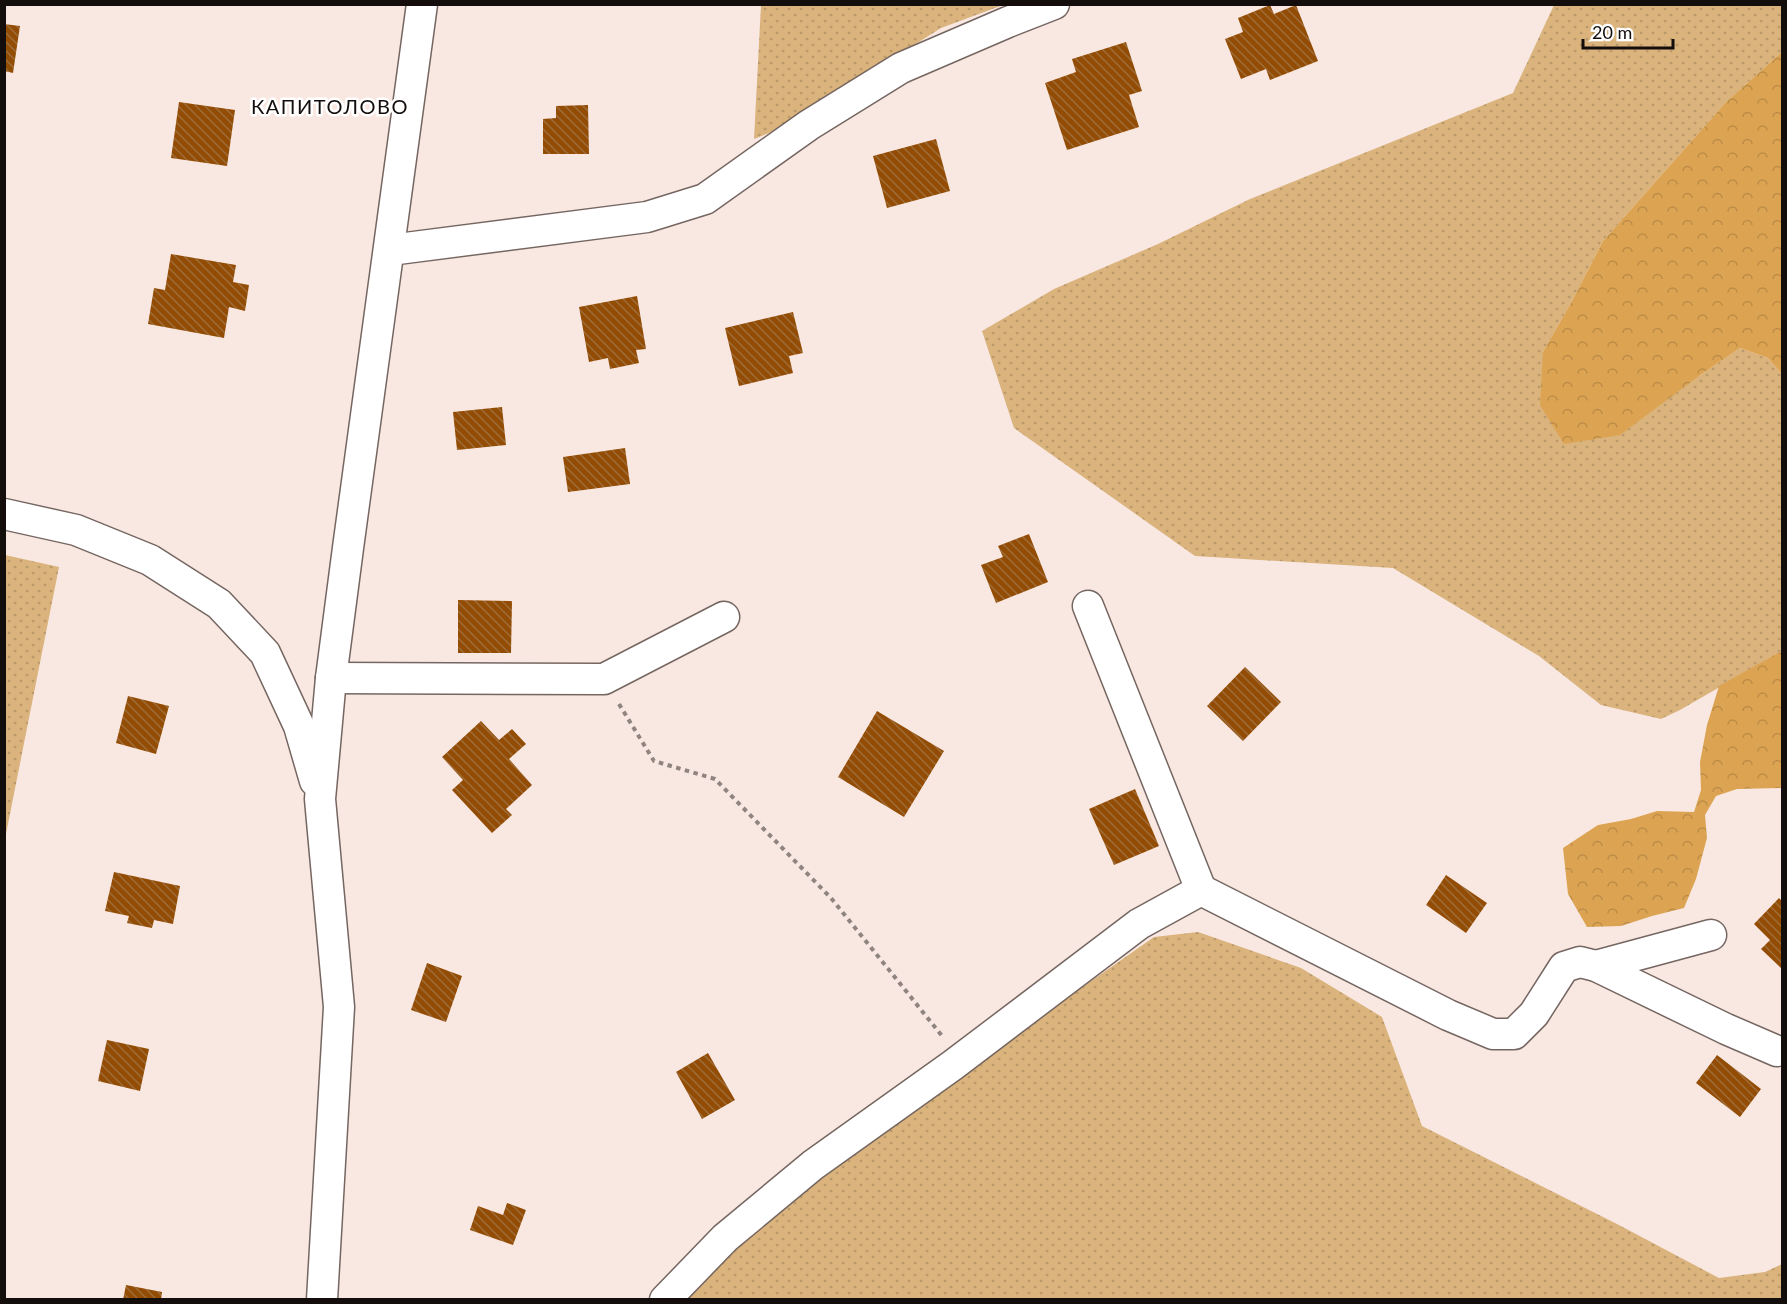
<svg xmlns="http://www.w3.org/2000/svg" width="1787" height="1304" viewBox="0 0 1787 1304" font-family="Lato,sans-serif">
<style>
.grass{fill:url(#grass-dots)}
.forest{fill:url(#forest-crowns)}
.building{fill:url(#building-back-hatch)}
.lines{fill:none;stroke-linecap:round;stroke-linejoin:round}
.minor-casing{stroke:#756661;stroke-width:33}
.path{stroke:#908480;stroke-width:4;stroke-dasharray:4.5 4.5;stroke-linecap:butt}
.minor{stroke:#fff;stroke-width:30}
.labels{text-anchor:middle;dominant-baseline:central;stroke-width:5;stroke-linejoin:round;paint-order:stroke}
.quarter-label{font-size:20px;letter-spacing:1.5px;fill:#130d0b;stroke:#fff}
</style>
<defs>
<pattern id="grass-dots" width="8" height="8" patternUnits="userSpaceOnUse" patternTransform="scale(1.5)"><rect width="8" height="8" fill="#dab37d"/><path d="M2 2h.1M6 6h.1" fill="none" stroke="#ba996b" stroke-width="1.8" stroke-linecap="round"/></pattern>
<pattern id="forest-crowns" width="20" height="18" patternUnits="userSpaceOnUse" patternTransform="scale(1.5)"><rect width="20" height="18" fill="#dca452"/><path d="M2 6a3 3 0 1 1 6 0M12 15a3 3 0 1 1 6 0" fill="none" stroke="#bc8c46"/></pattern>
<pattern id="building-back-hatch" width="6" height="6" patternUnits="userSpaceOnUse" patternTransform="scale(1.5)"><rect width="6" height="6" fill="#934c03"/><path d="M-1 5l2 2M0 0l6 6M5-1l2 2" fill="none" stroke="#9e6c39"/></pattern>
</defs>
<rect width="100%" height="100%" fill="#f9e8e2"/>
<g class="grass">
<polygon points="761,5 1003,5 941,28 784,127 754,139"/>
<polygon points="1554,5 1782,5 1782,52 1726,102 1603,241 1572,301 1543,352 1699,376 1740,348 1768,358 1782,374 1782,651 1680,710 1661,719 1601,705 1539,656 1393,568 1195,556 1014,428 982,331 1054,289 1158,244 1250,199 1513,93"/>
<polygon points="5,555 59,567 5,839 4,555"/>
<polygon points="1198,932 1301,968 1382,1017 1422,1126 1617,1224 1719,1278 1765,1272 1782,1264 1782,1300 680,1300 833,1162 1154,937"/>
</g>
<g class="forest">
<polygon points="1782,52 1782,374 1768,358 1740,348 1699,376 1620,435 1564,444 1540,405 1543,352 1572,301 1603,241 1726,102"/>
<polygon points="1782,651 1782,788 1737,789 1716,796 1705,815 1707,838 1696,879 1684,908 1652,916 1621,926 1587,927 1568,894 1563,848 1598,825 1631,819 1657,811 1694,812 1701,790 1700,762 1707,725 1719,686"/>
</g>
<g class="building">
<polygon points="1270,5 1274,14 1296,5 1318,61 1270,80 1266,69 1241,79 1225,39 1243,32 1238,18"/>
<polygon points="4,24 20,26 13,73 4,71"/>
<polygon points="1126,42 1142,91 1129,95 1139,127 1067,150 1045,83 1076,72 1072,59"/>
<polygon points="179,102 235,110 227,166 171,158"/>
<polygon points="588,105 589,154 543,154 543,119 556,118 556,106"/>
<polygon points="936,139 950,191 887,208 873,156"/>
<polygon points="171,254 236,265 233,282 249,285 245,311 229,307 224,338 148,324 154,288 165,290"/>
<polygon points="637,296 646,349 636,350 639,363 610,369 608,358 589,362 579,307"/>
<polygon points="793,312 803,353 789,356 793,373 739,386 725,328"/>
<polygon points="502,407 506,445 457,450 453,412"/>
<polygon points="625,448 630,484 568,492 563,457"/>
<polygon points="1029,534 1048,582 996,603 981,565 1003,557 998,546"/>
<polygon points="458,600 512,601 511,653 458,653"/>
<polygon points="1245,667 1281,702 1243,741 1207,706"/>
<polygon points="128,696 169,706 156,754 116,743"/>
<polygon points="877,711 944,751 904,817 838,777"/>
<polygon points="481,721 499,740 512,729 526,744 509,759 532,785 506,809 512,815 492,833 452,790 463,780 442,757"/>
<polygon points="1135,789 1159,846 1114,865 1089,809"/>
<polygon points="114,872 180,886 173,924 154,920 152,928 127,923 129,916 105,911"/>
<polygon points="1446,875 1487,903 1466,933 1426,905"/>
<polygon points="1779,898 1782,901 1781,968 1761,949 1770,940 1754,924"/>
<polygon points="427,963 462,976 446,1022 411,1010"/>
<polygon points="107,1040 149,1049 140,1091 98,1081"/>
<polygon points="708,1053 735,1100 702,1119 676,1072"/>
<polygon points="1717,1055 1761,1089 1740,1117 1696,1083"/>
<polygon points="507,1203 526,1210 513,1245 470,1230 478,1206 503,1215"/>
<polygon points="126,1285 162,1292 161,1300 123,1300"/>
</g>
<g class="lines">
<defs>
<g id="minor">
<polyline points="390,250 647,217 705,199 809,125 901,68 1008,22 1054,4"/>
<polyline points="4,514 76,530 150,560 219,604 265,653 299,726 315,781"/>
<polyline points="331,678 604,679 724,617"/>
<polyline points="1201,890 1448,1015 1493,1034 1514,1034 1534,1014 1564,967 1580,962 1596,966 1726,1029 1777,1051"/>
<polyline points="1596,966 1711,935"/>
<polyline points="322,1300 339,1007 320,799 331,678 348,548 422,4"/>
<polyline points="665,1300 725,1238 813,1165 953,1065 1139,924 1201,890 1088,606"/>
</g>
</defs>
<use href="#minor" class="minor-casing"/>
<polyline class="path" points="619,704 654,761 715,779 831,898 943,1037"/>
<use href="#minor" class="minor"/>
</g>
<g class="labels">
<g class="quarter-label">
<text x="330" y="106">КАПИТОЛОВО</text>
</g>
</g>
<rect width="1787" height="1304" fill="none" stroke="#130d0b" stroke-width="12"/>
<path d="M1583 39v9h90v-9" fill="none" stroke="#130d0b" stroke-width="3"/>
<text x="1592" y="39" font-size="18" fill="#130d0b" stroke="#ffffff" stroke-width="4.5" paint-order="stroke">20 m</text>
</svg>
